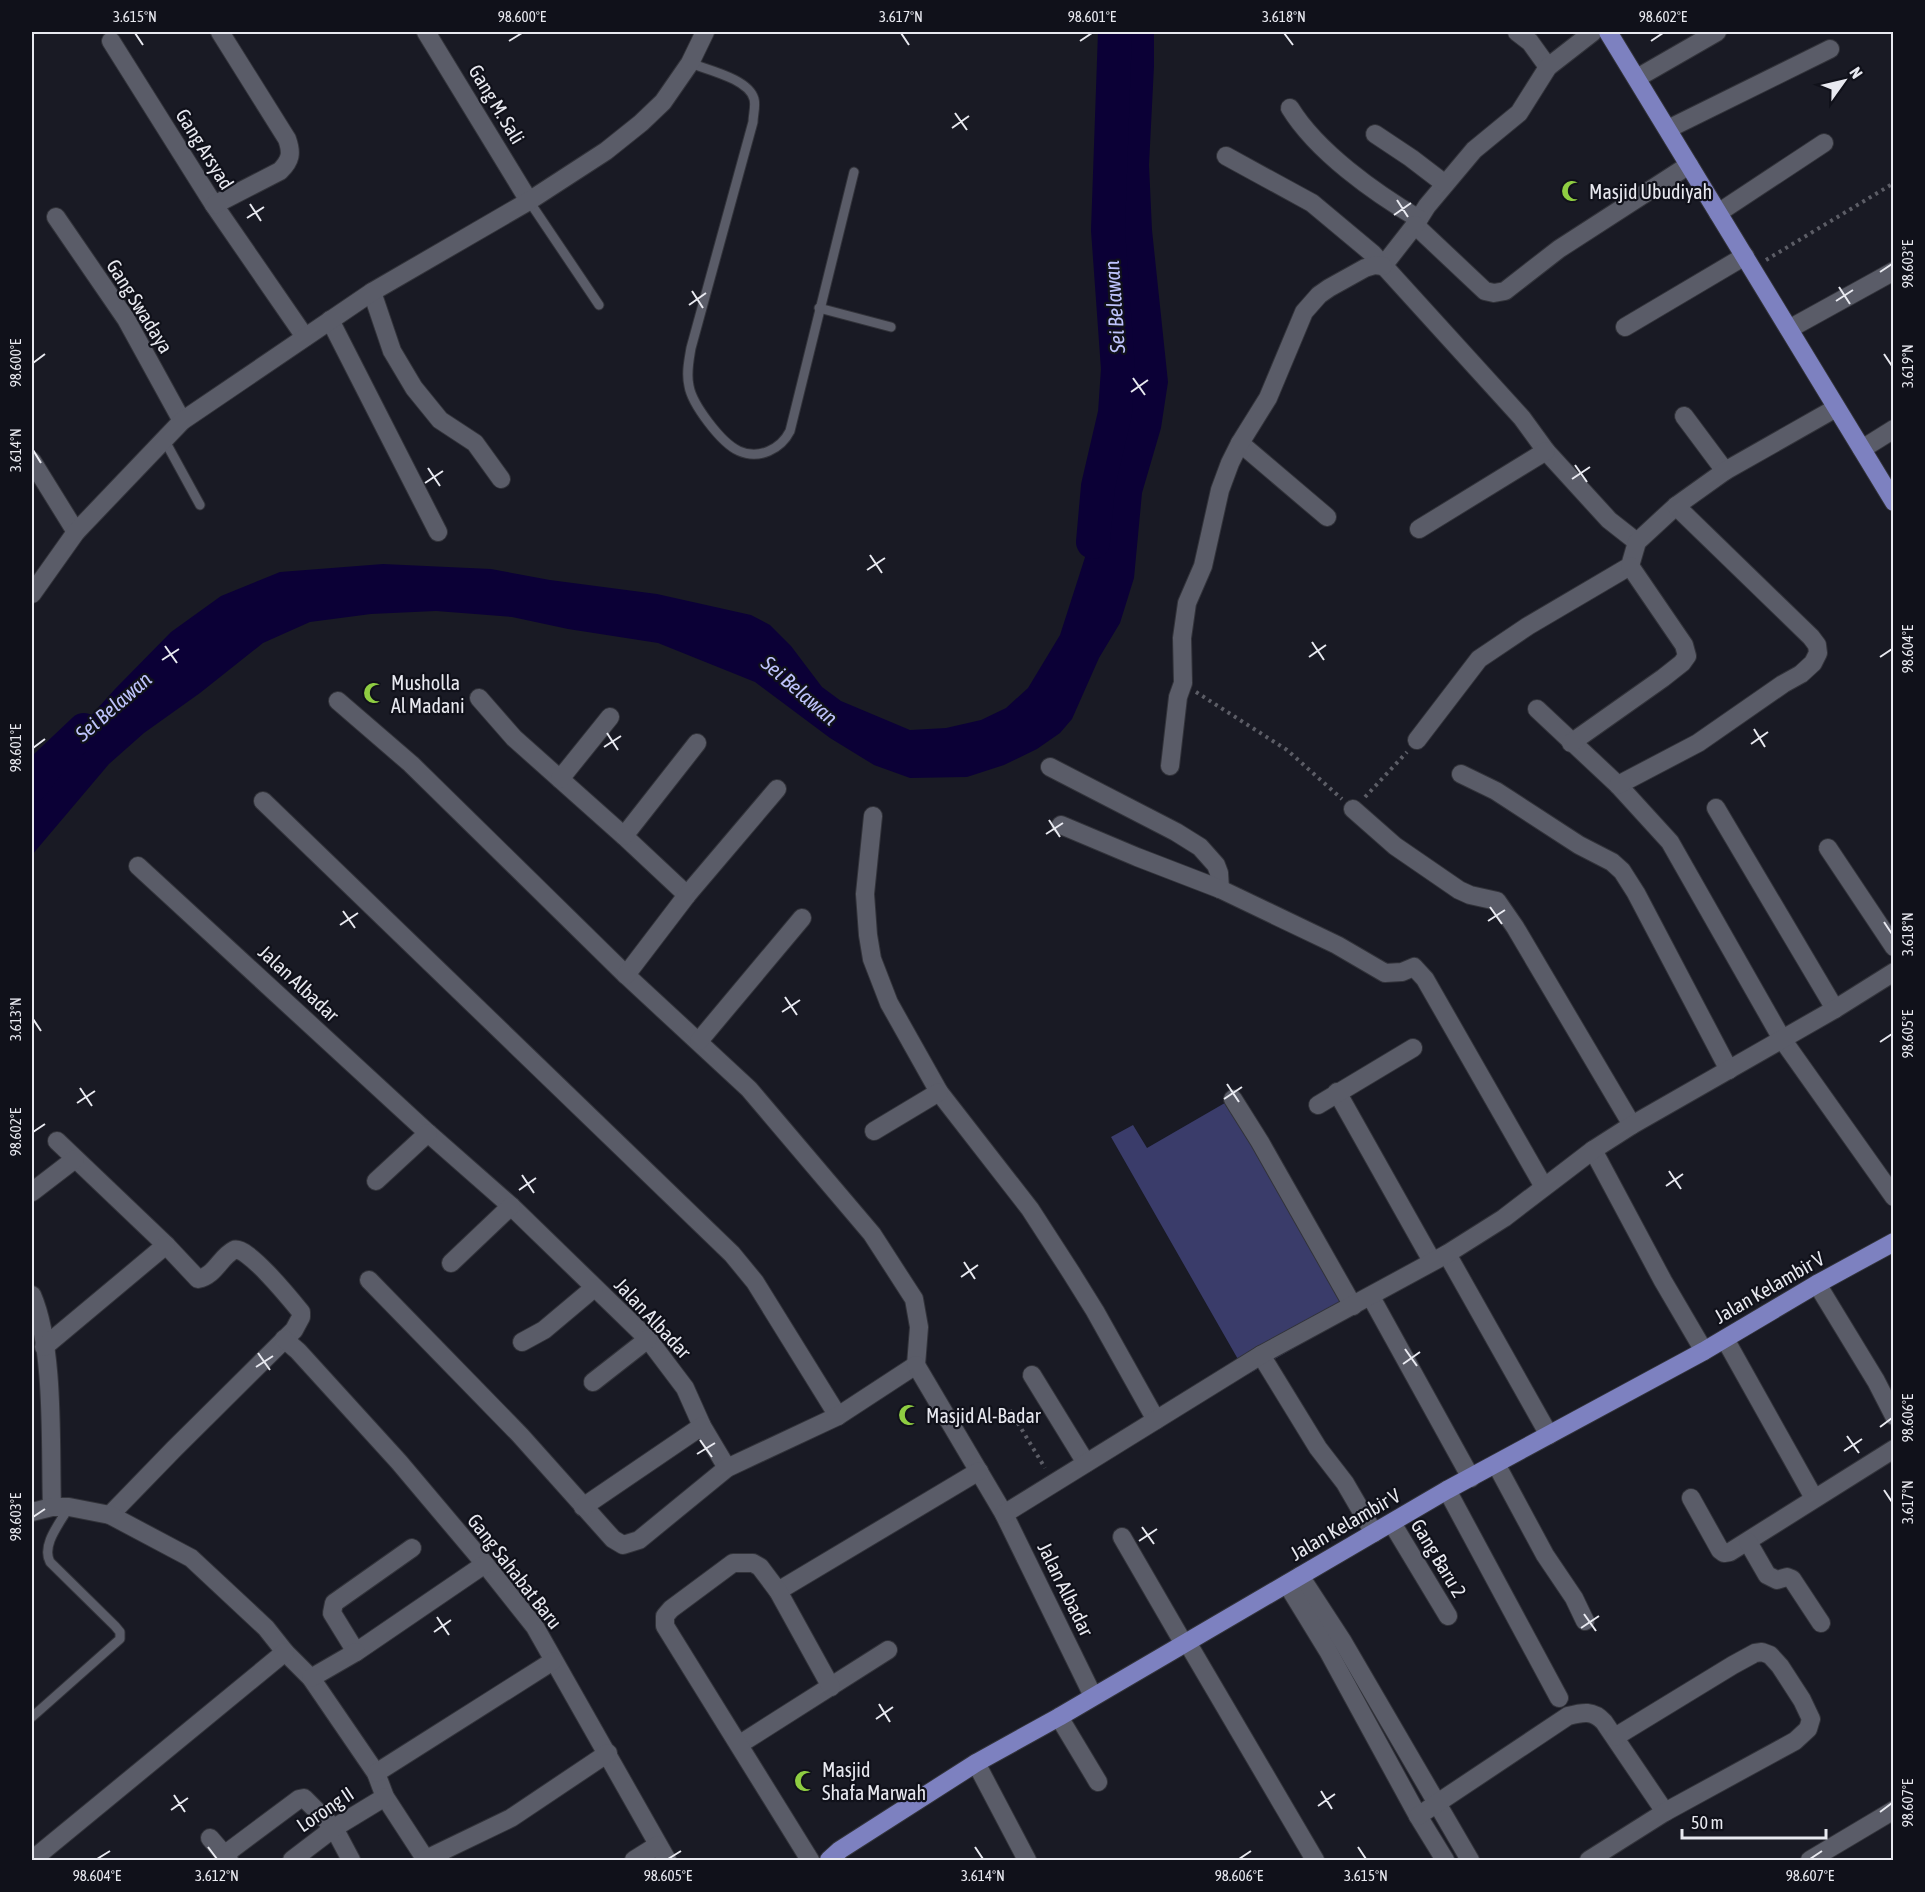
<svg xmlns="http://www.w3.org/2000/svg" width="1925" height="1892" viewBox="0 0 1925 1892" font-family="'Asap Condensed',sans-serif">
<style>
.green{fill:#3a3c6a}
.water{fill:#0b0036}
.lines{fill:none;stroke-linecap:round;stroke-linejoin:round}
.river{stroke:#0b0036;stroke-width:34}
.service-casing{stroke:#32333a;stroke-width:11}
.minor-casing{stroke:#32333a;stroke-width:20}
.tertiary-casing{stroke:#32333a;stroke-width:20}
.primary-casing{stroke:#32333a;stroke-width:20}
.path{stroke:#5c5d66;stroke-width:4;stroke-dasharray:3 4.5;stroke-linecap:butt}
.service{stroke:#5a5c68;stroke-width:9}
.minor{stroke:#5a5c68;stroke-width:18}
.tertiary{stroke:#5a5c68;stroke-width:18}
.primary{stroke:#7d81c0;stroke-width:18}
.ticks{fill:none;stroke:#e8e9f0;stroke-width:2}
.labels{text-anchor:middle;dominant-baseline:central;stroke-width:4.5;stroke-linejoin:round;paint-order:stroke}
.street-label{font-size:20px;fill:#e8e9f0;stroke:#10111a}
.poi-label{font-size:20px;fill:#e8e9f0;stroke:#10111a;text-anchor:start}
.water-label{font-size:21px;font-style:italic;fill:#bec3fb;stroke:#10111a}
.neatline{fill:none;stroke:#e8e9f0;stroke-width:2}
.ticks-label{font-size:15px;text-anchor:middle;fill:#e8e9f0}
</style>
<rect width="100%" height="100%" fill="#191a24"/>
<polygon class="green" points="1230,1100 1353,1314 1247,1375 1111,1137 1133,1125 1147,1148"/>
<polygon class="water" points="1103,32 1154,32 1154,66 1149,165 1152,230 1168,382 1161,428 1142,493 1134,578 1120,623 1099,658 1072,719 1060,733 1037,749 1004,765 967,777 910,778 874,765 830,738 755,682 658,643 568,629 512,617 436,611 371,614 310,622 263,643 200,693 144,733 109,764 32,855 32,787 52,759 115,689 171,632 221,596 280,572 383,564 491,569 550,580 657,594 751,615 770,625 791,646 822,687 841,701 910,730 946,728 981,720 1006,708 1028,688 1060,635 1087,551 1115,401 1116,282"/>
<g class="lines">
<g class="river">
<polyline points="1093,542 1098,486 1115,413 1118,369 1108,230 1115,32"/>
<polyline points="32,785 47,765 84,730"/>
</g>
<defs>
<g id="service">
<path d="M690,63C708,70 749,79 754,99C756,106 753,115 753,122L691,348C689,360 686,373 689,386C692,404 721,443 739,451C759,460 781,449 790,431L854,172"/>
<polyline points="529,201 599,305"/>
<polyline points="819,308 891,327"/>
<polyline points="165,441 200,505"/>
<path d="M32,1717L120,1639V1632L115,1626L50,1562C41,1545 60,1523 69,1507"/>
</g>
<g id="minor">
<polyline points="426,32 529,201"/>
<polyline points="1517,32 1530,42 1548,67"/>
<polyline points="1593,32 1548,67 1519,113 1474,150 1427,206 1415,225 1485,291 1494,293 1505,291 1559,249 1689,165"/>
<polyline points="111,41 214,205 305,337"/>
<polyline points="1637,78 1717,32"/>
<path d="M1290,108C1317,152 1375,193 1419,219"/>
<polyline points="1668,129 1830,49"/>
<polyline points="1375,134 1411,158 1445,184"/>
<polyline points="1226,156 1312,203 1373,254 1522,418 1546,451 1609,520 1637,542"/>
<path d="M214,205L280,171C291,160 292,153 287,139L220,32"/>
<polyline points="1718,213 1824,143"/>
<polyline points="56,217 126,319 182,421"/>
<polyline points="1383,266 1415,225"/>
<polyline points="372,292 392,351 414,388 440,420 475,443 501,479"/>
<polyline points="330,320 438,532"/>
<polyline points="1625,327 1745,256"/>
<polyline points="1789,329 1894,271"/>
<polyline points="1684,416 1725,471"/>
<polyline points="1240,443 1327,517"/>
<polyline points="1862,449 1894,429"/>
<polyline points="1419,529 1546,451"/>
<polyline points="479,698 514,738 624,836 687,895"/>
<polyline points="338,701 411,764 626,975 749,1089 872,1234 914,1299 919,1327 916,1365"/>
<polyline points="1537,709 1618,785 1670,842 1782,1039 1894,1197"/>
<polyline points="1417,740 1479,659 1528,626 1630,566 1637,542 1676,506"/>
<polyline points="1571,743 1663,678 1682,663 1687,656 1684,645 1630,566"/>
<polyline points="1170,766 1178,697 1183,683 1182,638 1187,603 1203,566 1220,490 1230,463 1240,443 1268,398 1304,312 1319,295 1329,288 1365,268 1375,265 1383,266"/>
<polyline points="1050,767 1176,832 1200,847 1216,865 1219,873 1220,889"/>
<polyline points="1461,774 1496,791 1579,845 1612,862 1622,871 1636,893 1729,1070"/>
<polyline points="560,779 610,717"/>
<polyline points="1618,785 1698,743 1783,684 1801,674 1813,663 1818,653 1817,645 1811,637 1676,506 1725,471 1836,408"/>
<polyline points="263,801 732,1254 755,1282 838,1416"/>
<polyline points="1716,808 1835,1009"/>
<polyline points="1353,809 1395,846 1459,890 1470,895 1497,901 1515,927 1632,1125"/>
<polyline points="873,816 865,894 868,935 872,959 889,1003 939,1092 1030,1209 1072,1274 1095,1311 1156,1420"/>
<polyline points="1061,825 1137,857 1220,889 1337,945 1385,973 1402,972 1414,967 1425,979 1544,1187"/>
<polyline points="624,836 697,743"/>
<polyline points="1828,848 1894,947"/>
<polyline points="138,866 428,1133 511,1206 648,1339 685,1388 702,1426 727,1468"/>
<polyline points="626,975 687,895 777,789"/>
<polyline points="699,1041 802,918"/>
<polyline points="1337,1092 1432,1261"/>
<polyline points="1233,1099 1260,1142 1353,1306"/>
<polyline points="1318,1105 1413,1048"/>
<polyline points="874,1131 939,1092"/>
<path d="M57,1141L166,1245L198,1279C215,1276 220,1257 234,1250C246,1244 292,1301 301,1312V1317L294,1330L174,1449L110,1515"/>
<polyline points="1593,1150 1663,1281 1704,1351"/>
<polyline points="376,1181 428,1133"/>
<polyline points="32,1192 75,1159"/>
<polyline points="1447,1254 1549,1435"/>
<polyline points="451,1263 511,1206"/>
<polyline points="369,1280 520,1435 613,1539 623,1545 639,1540 727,1468 838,1416 916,1365"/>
<polyline points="1817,1284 1876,1381 1894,1416"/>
<path d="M32,1295C55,1348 50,1447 52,1507"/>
<polyline points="1371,1297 1471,1478"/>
<polyline points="284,1339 298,1351 399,1462 485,1564 535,1627 667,1860"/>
<polyline points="1725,1339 1814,1498"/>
<polyline points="522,1342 544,1330 594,1288"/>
<polyline points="44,1347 166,1245"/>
<polyline points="1261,1355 1318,1448 1345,1483 1374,1533"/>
<polyline points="916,1365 1004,1514 1093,1696"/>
<polyline points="1032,1375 1086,1463"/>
<polyline points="593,1382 648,1339"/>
<polyline points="1496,1464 1545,1555 1574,1598 1585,1621"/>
<polyline points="1447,1490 1559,1698"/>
<polyline points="1691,1498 1720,1550 1724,1553 1730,1552 1894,1449"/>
<polyline points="583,1507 702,1426"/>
<polyline points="32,1512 52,1507 69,1507 110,1515 191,1558 266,1628 285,1652 311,1678 376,1773 385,1797 426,1860"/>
<polyline points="1004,1514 1261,1355 1447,1254 1504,1218 1593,1150 1632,1125 1835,1009 1894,972"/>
<polyline points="1392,1523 1448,1616"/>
<polyline points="1122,1537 1184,1644"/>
<polyline points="1748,1542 1767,1575 1777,1580 1787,1577 1792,1579 1821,1623"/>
<polyline points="412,1548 334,1603 332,1613 356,1652 485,1564"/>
<polyline points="1300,1576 1343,1642 1470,1860"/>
<polyline points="1287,1584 1328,1651 1418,1816 1445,1860"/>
<polyline points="778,1591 979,1471"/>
<polyline points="1187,1642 1315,1860"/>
<polyline points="311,1678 356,1652"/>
<polyline points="1059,1717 1098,1782"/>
<polyline points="740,1744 888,1650"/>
<polyline points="976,1763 1027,1860"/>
<polyline points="376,1773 553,1661"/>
<path d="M1418,1816L1568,1716C1583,1712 1593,1710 1604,1722L1665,1812"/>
<polyline points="210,1838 229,1860"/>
<polyline points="224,1855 299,1799 304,1798 334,1828 351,1860"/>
<polyline points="426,1859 511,1818 608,1753"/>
<polyline points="32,1860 285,1652"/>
<polyline points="292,1860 334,1828 385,1797"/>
<polyline points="634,1860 658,1845"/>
<polyline points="810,1860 665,1626 665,1616 671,1609 733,1563 753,1563 760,1567 778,1591 831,1687"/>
<polyline points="1589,1860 1665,1812 1795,1741 1808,1729 1811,1719 1802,1700 1780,1666 1770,1655 1762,1652 1755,1653 1733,1665 1615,1737"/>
<polyline points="1810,1860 1894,1810"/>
</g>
<g id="tertiary">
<polyline points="32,461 76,532"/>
<polyline points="32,594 76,532 182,421 372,292 529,201 606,151 641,123 663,102 690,63 705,32"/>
</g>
<g id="primary">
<polyline points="1608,32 1894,502"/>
<polyline points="829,1860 840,1850 976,1763 1059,1717 1447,1490 1704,1351 1817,1284 1894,1242"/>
</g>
</defs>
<use href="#service" class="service-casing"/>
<use href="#minor" class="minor-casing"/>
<use href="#tertiary" class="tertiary-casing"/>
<use href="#primary" class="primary-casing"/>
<g class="path">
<polyline points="1766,260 1894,183"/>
<polyline points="1196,692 1287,750 1342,799"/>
<polyline points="1365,797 1407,752"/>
<polyline points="1010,1410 1045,1468"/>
</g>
<use href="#service" class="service"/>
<use href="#minor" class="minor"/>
<use href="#tertiary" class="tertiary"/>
<use href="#primary" class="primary"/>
</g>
<path class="ticks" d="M135,33L143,45M901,33L909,45M1284,33L1293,45M509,41L522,33M1080,41L1092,33M1651,41L1663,33M955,113L967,130M952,128L969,116M1397,200L1408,217M250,204L261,221M1394,215L1411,203M247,218L264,207M1880,272L1892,264M1839,287L1850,304M692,291L703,308M1836,301L1853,290M689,305L706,293M1884,354L1892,366M33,363L45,354M1133,378L1145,395M1131,392L1148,380M33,450L41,463M1575,465L1587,482M428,468L440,486M1572,479L1590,467M425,483L443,471M870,555L882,573M867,570L885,558M1312,642L1324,660M165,646L177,663M1309,657L1326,645M1880,657L1892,649M162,660L179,649M1754,729L1765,747M607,733L618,750M1751,744L1768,732M604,747L621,736M33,748L45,739M1049,820L1060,837M1046,834L1063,823M1490,907L1502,924M343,911L355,928M1488,921L1505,910M1884,922L1892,934M340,925L358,913M785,997L797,1015M782,1012L800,1000M33,1019L41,1031M1880,1042L1892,1034M1227,1084L1239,1102M80,1088L92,1106M1224,1099L1242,1087M77,1103L95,1091M33,1132L45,1124M1669,1171L1681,1189M522,1175L534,1193M1666,1186L1683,1174M519,1190L536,1178M964,1262L975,1279M961,1277L978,1265M1405,1349L1417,1366M258,1353L270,1370M1403,1364L1420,1352M256,1367L273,1356M1880,1427L1892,1418M1847,1436L1859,1453M700,1440L712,1457M1844,1451L1862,1439M697,1454L715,1443M1884,1490L1892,1502M33,1517L45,1509M1142,1527L1154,1544M1139,1541L1157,1529M1584,1614L1596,1631M437,1617L449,1635M1581,1628L1599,1616M434,1632L451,1620M879,1704L890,1722M876,1719L893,1707M1321,1791L1332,1809M174,1795L185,1812M1318,1806L1335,1794M171,1810L188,1798M1880,1812L1892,1803M208,1847L217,1859M975,1847L983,1859M1358,1847L1366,1859M97,1859L110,1851M668,1859L681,1851M1239,1859L1251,1851M1810,1859L1822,1851"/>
<defs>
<symbol id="mosque-bare" viewBox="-9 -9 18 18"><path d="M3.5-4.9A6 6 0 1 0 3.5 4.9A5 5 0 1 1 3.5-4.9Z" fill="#8fcd42" stroke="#10111a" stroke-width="2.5" paint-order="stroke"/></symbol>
</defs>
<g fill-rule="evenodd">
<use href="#mosque-bare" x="1557" y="176" width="30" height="30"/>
<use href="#mosque-bare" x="359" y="678" width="30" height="30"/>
<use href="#mosque-bare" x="894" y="1400" width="30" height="30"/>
<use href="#mosque-bare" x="790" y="1766" width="30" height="30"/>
</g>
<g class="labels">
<g class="street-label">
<text transform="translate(497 104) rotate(59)">Gang M. Sali</text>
<text transform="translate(205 149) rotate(58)">Gang Arsyad</text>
<text transform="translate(140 306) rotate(58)">Gang Swadaya</text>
<text transform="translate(299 983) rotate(43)">Jalan Albadar</text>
<text transform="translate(1769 1287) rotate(-30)">Jalan Kelambir V</text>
<text transform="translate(653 1318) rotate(47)">Jalan Albadar</text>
<text transform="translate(1345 1524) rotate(-30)">Jalan Kelambir V</text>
<text transform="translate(1439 1558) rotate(59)">Gang Baru 2</text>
<text transform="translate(515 1571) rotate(52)">Gang Sahabat Baru</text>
<text transform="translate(1066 1589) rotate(64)">Jalan Albadar</text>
<text transform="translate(325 1809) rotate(-34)">Lorong II</text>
</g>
<g class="poi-label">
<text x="1589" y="191">Masjid Ubudiyah</text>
<text x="391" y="682">Musholla<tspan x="391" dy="23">Al Madani</tspan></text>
<text x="926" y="1415">Masjid Al-Badar</text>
<text x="822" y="1769">Masjid<tspan x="822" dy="23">Shafa Marwah</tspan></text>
</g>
<g class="water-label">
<text transform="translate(1114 307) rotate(-94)">Sei Belawan</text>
<text transform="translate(800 690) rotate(41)">Sei Belawan</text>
<text transform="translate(113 706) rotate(-41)">Sei Belawan</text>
</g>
</g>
<rect width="1925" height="1892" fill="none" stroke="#10111a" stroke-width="66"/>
<g transform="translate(1844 81) rotate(56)" stroke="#10111a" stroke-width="4.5" paint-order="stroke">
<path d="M0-4.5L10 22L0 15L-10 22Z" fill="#e8e9f0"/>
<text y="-9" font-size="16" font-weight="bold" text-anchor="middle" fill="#e8e9f0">N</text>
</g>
<path d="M1682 1829v9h144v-9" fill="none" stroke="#e8e9f0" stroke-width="3"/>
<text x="1691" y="1829" font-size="18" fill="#e8e9f0" stroke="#10111a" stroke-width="4.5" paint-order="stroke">50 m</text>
<rect x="33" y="33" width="1859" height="1826" class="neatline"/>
<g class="ticks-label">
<text x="135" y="22">3.615°N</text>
<text x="522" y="22">98.600°E</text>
<text x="901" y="22">3.617°N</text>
<text x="1092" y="22">98.601°E</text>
<text x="1284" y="22">3.618°N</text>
<text x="1663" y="22">98.602°E</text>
<text transform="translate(1908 264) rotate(-90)" y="5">98.603°E</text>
<text transform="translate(16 363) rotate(-90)" y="5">98.600°E</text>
<text transform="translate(1908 366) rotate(-90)" y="5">3.619°N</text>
<text transform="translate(16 450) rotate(-90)" y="5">3.614°N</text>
<text transform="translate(1908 649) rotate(-90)" y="5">98.604°E</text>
<text transform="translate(16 748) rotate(-90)" y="5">98.601°E</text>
<text transform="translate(1908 934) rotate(-90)" y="5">3.618°N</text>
<text transform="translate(16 1019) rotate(-90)" y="5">3.613°N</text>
<text transform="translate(1908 1034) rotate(-90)" y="5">98.605°E</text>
<text transform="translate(16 1132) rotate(-90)" y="5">98.602°E</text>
<text transform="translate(1908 1418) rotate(-90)" y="5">98.606°E</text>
<text transform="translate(1908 1502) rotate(-90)" y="5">3.617°N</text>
<text transform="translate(16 1517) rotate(-90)" y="5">98.603°E</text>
<text transform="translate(1908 1803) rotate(-90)" y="5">98.607°E</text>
<text x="97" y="1881">98.604°E</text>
<text x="217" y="1881">3.612°N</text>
<text x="668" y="1881">98.605°E</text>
<text x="983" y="1881">3.614°N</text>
<text x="1239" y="1881">98.606°E</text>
<text x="1366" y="1881">3.615°N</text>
<text x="1810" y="1881">98.607°E</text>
</g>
</svg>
